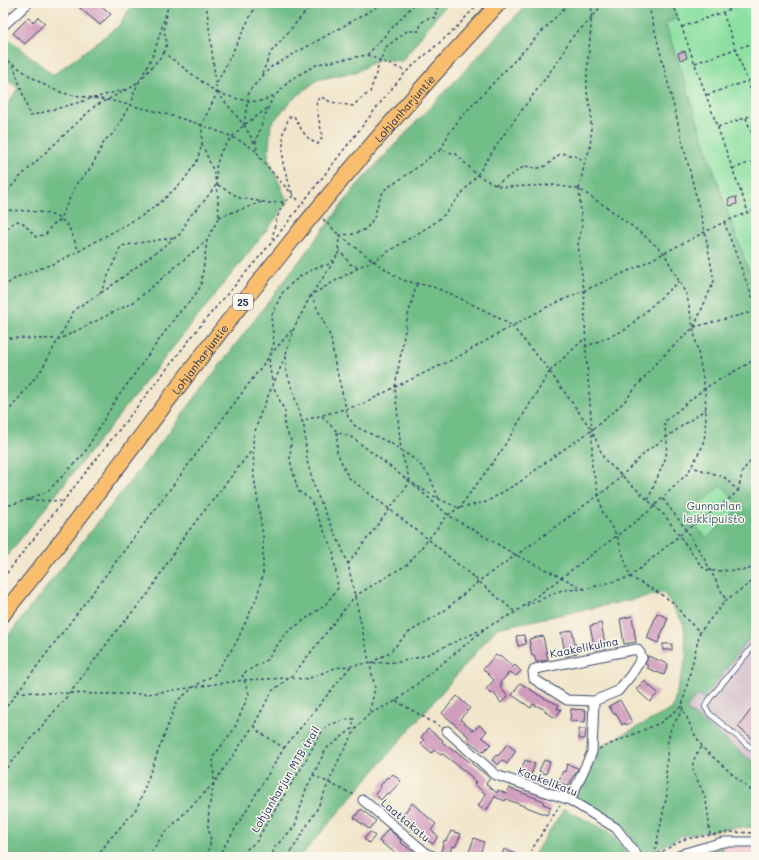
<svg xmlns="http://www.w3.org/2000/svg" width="759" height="860" viewBox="0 0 759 860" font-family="Mali,sans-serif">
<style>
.built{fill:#f6cfd6}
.industrial{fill:#d1bdc9}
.green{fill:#8ce0a2;stroke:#548880}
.forest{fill:#71be88;stroke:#467673;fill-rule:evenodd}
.building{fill:#d09cbc}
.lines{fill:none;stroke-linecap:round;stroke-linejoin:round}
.service-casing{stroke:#3b4a6e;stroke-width:6}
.minor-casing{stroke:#3b4a6e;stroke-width:11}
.trunk-casing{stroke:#3b4a6e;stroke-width:17}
.path{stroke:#3b4a6e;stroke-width:1.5;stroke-dasharray:3 3;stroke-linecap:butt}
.service{stroke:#fff;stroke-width:4.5}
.minor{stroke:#fff;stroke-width:9}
.trunk{stroke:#f9be6d;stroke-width:15}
.labels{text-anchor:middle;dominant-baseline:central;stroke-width:3;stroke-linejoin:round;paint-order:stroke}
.shield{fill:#fbf7ec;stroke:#5e6b89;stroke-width:1}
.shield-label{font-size:10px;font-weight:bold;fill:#1b2f5e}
.street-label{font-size:11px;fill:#1b2f5e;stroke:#fbf7ec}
.park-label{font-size:11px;fill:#375b6f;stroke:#fbf7ec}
</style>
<rect width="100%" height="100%" fill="#fbf7ec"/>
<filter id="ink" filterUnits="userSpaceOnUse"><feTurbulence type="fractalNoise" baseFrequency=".025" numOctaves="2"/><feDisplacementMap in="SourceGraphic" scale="8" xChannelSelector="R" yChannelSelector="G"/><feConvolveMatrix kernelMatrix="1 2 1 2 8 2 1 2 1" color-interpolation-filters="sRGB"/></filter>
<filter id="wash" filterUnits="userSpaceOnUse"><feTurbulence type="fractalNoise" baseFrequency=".012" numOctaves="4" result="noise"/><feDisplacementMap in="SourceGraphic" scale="16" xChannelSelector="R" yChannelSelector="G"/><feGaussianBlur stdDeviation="0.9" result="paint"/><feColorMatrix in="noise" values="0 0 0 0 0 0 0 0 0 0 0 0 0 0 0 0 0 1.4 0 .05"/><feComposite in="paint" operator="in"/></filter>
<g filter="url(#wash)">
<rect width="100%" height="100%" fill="#f1e6cb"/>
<polygon class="built" points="756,846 756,857 723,857 723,847"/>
<polygon class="industrial" points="756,629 756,764 686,709 697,695 703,699"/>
<g class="green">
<polygon points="672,3 756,3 756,290 730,220 665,23 677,18"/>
<polygon points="721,484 741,506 707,538 686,517"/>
</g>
<g class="forest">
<polygon points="133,3 448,3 435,18 402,61 379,59 358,71 317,80 291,101 271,124 268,158 288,203 3,561 3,113 18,88 3,75 3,34 53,75 120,25"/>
<path d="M528,3H672L677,18L665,23L730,220L756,290V629L703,699L697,695L686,709L756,764V827L732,828L682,836L645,856L621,824L575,798L601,746L672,709L686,658L684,625L664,593L497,628L300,857H3V642L166,436L358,184ZM721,485L741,506L707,538L687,517Z"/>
<polygon points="564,809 610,832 630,857 532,857"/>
<polygon points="723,847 723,857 688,857"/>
</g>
<g id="blocks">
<g class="building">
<polygon points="74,3 98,3 111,14 100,25"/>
<polygon points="38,17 45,23 25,44 13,33 28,18 33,22"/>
<polygon points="685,51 687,58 680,60 678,53"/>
<polygon points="736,197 737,204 730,206 728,199"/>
<polygon points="657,613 668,618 658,643 647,638"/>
<polygon points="632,616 636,642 624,644 620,619"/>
<polygon points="601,623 606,648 595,650 590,626"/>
<polygon points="572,630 577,653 566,656 561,633"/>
<polygon points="524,635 526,644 518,646 516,636"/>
<polygon points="543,636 548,660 536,662 534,655 532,656 529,639"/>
<rect x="663" y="644" width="9" height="6"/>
<polygon points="496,655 499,657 501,656 513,667 515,665 521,671 516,676 510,672 500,683 503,685 500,687 508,697 501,703 493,692 491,694 486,689 494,680 483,669"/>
<polygon points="648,656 668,664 664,675 647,668 648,666 645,664"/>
<polygon points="644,681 658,693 650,702 636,689"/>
<polygon points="520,683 542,697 559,705 557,709 561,709 556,718 545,712 546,710 533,704 531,708 512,695"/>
<polygon points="457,696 470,708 460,719 474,731 479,725 487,731 482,737 491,744 483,752 467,740 469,737 442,713"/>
<polygon points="620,700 632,722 626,725 625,723 622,725 616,713 614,714 609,706"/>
<polygon points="756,703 756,741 738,727"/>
<polygon points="571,709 586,710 585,722 570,721"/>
<polygon points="428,729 443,740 442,742 455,752 456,751 490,778 486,784 497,793 498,790 507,794 509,788 544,801 543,804 551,807 547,815 506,799 505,801 495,797 496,795 486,811 478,806 486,794 474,784 476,782 472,779 473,778 443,754 441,755 434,750 432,753 421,744 424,740 421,737"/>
<polygon points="579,729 586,729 585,739 579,739"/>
<polygon points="507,744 516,751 507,764 502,760 498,765 492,760 496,755 498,756"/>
<polygon points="525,760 535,764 529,780 519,776"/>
<polygon points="544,760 550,762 546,774 539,771"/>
<polygon points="567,764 578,768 574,776 573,776 569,786 558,782 563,771 565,772"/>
<polygon points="393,774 401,781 389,794 387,793 381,800 375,794 381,787 380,786 387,777 389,778"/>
<polygon points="412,803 436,824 431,830 438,836 433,844 424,838 424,839 399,820"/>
<polygon points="361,809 376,821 369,829 354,818"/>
<polygon points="388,829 401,840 400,842 421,857 401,857 379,841"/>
<polygon points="451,831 461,834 455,847 452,846 450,854 441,852 444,840 446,841 447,838 448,838"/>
<polygon points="370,832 375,836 369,843 364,839"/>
<polygon points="474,838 484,842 479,857 471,857 472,853 469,852"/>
<polygon points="504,849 522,857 501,857"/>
</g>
</g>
</g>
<g filter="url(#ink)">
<use href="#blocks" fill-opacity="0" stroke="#3b4a6e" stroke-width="1"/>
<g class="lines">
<defs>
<polyline id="service" points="756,643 715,692 706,704 705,707 710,714 756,752"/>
<g id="minor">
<polyline points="3,26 28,3"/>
<polyline points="447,731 496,775 570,800 616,828 638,857"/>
<polyline points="363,800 427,854 436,857"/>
<polyline points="570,800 592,752 594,701 567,700 534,679 533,672 535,669 637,649 640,653 642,658 631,675 618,691 594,701"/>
<polyline points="677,857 685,853 723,842 756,842"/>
</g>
<g id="trunk">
<path id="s1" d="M3,614C99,497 186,372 281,254C350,167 424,84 499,3"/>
</g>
</defs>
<use href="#service" class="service-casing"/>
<use href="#minor" class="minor-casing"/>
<use href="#trunk" class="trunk-casing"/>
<g class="path">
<polyline points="206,3 216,84"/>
<polyline points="673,3 748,212"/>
<polyline points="751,3 756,17"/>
<polyline points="723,13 756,105"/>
<polyline points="682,27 748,3"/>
<polyline points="164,53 167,43 164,31 167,13"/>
<polyline points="367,55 406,71"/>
<polyline points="3,58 13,64 30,116 126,89"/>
<polyline points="695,63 756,42"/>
<path d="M13,64C29,75 44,87 63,93C80,97 99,98 117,102C151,110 185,118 217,131C231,136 245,142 257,152"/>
<polyline points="262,74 271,52 302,16 312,3"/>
<polyline points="143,77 164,53 217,93"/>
<polyline points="217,92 244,125"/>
<path d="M218,93C230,97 252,104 264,100C268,99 272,96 275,94"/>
<polyline points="707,95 756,78"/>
<polyline points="746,118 756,145"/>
<polyline points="244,125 249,91 271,67 384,3"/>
<polyline points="244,125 255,144"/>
<polyline points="718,127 756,114"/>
<polyline points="202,144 213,170 216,182"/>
<polyline points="441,150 449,133 462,116 569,3"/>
<polyline points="733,169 756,160"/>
<path d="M218,185L240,198L270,203L284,202L293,196L283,164V133L289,117L294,116C299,126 306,140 318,144L323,136C319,124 318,113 316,101L321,97L331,102L353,106L359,100L370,92L380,61L386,47L407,31H419L421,23L430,17L435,18L436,10L441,3"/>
<path d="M495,185L525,166C546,171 545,166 561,153L575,156L585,161"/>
<polyline points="579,189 582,226 578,245 584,291 586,352 592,430 592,466 603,513 617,536 630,577 651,588 674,603 686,619 700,632"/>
<polyline points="579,189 585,161 590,149 591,136 591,112 587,92 587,71 591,27 592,3"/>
<polyline points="3,196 18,179 46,152 95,106 132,87 140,80"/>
<polyline points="298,200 279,180 260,158 257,152 256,140 268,108 272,99 291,79 318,64 367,55 415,3"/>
<path d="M3,210C21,211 55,209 67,225C72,232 75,243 79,251"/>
<polyline points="219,217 262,202"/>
<polyline points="323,219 339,235 382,267 402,280 433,287 451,294 492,314 512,326 547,307 637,267 724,222 756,209"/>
<polyline points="724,222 751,294 756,304"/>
<polyline points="3,233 13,223 17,221 23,223 36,237 46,234 52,225 59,221 77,183 91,168 105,140 114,133 133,99 134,92 154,53 168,7 172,3"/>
<polyline points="339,235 354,234 366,229 374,218 379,200 384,190 411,172 435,153 441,150 456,154 477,175 495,185 504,187 553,185 579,189 608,208 645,236 664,253 687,296 705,388 706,414 705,435 702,447 688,473 648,512 516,612 487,627 396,701 369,714"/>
<path d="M273,240C273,226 278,215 284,202"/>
<polyline points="339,249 350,264 358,267 373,261 433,224 444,215 477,175 505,133 561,57 570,39 592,18 603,3"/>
<polyline points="338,255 339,235"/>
<polyline points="358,268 311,295 331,338 334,359 348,417 356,427 392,444 417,461 429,475 439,499"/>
<polyline points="3,287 17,277 55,263 79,251 143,215 161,202 184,180 197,161 202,144 202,124 217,93 216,85 257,3"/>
<polyline points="100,294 121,246 176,237"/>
<polyline points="694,327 756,311"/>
<polyline points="3,338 60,339 134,302 207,240"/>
<polyline points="585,347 625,330 679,281"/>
<polyline points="270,355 293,329"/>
<polyline points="550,371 585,338"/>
<polyline points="550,372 591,429"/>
<polyline points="322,416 337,432 353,438 410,482 439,499 459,508 486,502 520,482 550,459 592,430 623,403 658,361 694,327 714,281 705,232 651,15 647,3"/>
<polyline points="3,418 42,369 75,309 107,289 180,234 190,216 205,200 217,184"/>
<polyline points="337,432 337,452 348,477 428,539 515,612"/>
<polyline points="593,433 604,459 666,517 702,567 709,571 746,570 756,566"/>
<polyline points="410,481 401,451 395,387 407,319 417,283"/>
<polyline points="414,485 448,515 516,555 585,589"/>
<polyline points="738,491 743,470 756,455"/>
<polyline points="663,499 688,532 706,562 726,600"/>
<polyline points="29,500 61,501"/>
<polyline points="648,500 666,457 667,442 664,422 705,388 756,359"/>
<polyline points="3,507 27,500 48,491 83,455 115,401 177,315 192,299 201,286 207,240 219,217 216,167 221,151 231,138 244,125 268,108"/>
<polyline points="348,564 410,482"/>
<polyline points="3,578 205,320 273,241 388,93 406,72 454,30 479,3"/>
<polyline points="526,606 562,590 585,589 630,577 686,530 723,504 738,491 724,477 692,467"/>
<polyline points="371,663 390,652 408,633 444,611 479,581 529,546 611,486 647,451 706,409"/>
<polyline points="17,692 104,694 147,694 244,680 289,678 307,679 335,668 370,663 399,662 424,656 485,628"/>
<polyline points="396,701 441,727"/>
<polyline points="682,706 693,732 704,749 756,795"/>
<polyline points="3,711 112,567 268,358"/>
<path d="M702,747C682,770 700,777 706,801C708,812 709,824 710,835"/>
<polyline points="284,748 351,666"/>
<polyline points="599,749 660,723 682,706 700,632 726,600 756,579"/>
<polyline points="3,772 70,693 117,630 148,594 183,538 252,450"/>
<polyline points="313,775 356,796"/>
<polyline points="654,856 667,794 666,776 668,740 671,728 683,709"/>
<polyline points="97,857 109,840 137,808 177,701 195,686 215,674 236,643 257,597 263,574 263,536 254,477 253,438 261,412 286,355"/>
<polyline points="148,857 163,835 214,783 254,725"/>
<polyline points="207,857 211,840 208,827 209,808 214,783 213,757 234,729 249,694 242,674 268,659 285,634 325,605 338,588 333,551 310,499 298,491 290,460 291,440 284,427 285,412 273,386 270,369 269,357 274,343 271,317 282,293 293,282 302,275 317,267 330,264 337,256"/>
<polyline points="218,857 284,748 258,731 254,725 272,691 293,675 355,596 408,564 448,515 459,508 500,453 550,371 512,326 454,359 395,387 363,404 301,421"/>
<polyline points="237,857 257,841 266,824 301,769 320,734 328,725 348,719 354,719 352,729 326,749 306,789 295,826 275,847 271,857"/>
<polyline points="288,857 317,809 341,755 357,727 369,714 375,688 348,564 341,546 316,492 307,461 304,427 286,369 286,354 294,328 311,295 335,260"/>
<polyline points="527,857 560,805"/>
<polyline points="652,857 685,839 730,832 756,833"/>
</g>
<use href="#service" class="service"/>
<use href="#minor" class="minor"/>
<use href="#trunk" class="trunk"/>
</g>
</g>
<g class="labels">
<rect class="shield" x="233" y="294" width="20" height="16" rx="3"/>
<g class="shield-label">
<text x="243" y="302">25</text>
</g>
<g class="street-label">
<text stroke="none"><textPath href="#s1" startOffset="646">Lohjanharjuntie</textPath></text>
<text stroke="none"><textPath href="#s1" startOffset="322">Lohjanharjuntie</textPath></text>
<text transform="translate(584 647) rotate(-11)">Kaakelikulma</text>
<text transform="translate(285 779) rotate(-59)">Lohjanharjun MTB trail</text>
<text transform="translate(548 781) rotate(21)">Kaakelikatu</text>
<text transform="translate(406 820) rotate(40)">Laattakatu</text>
</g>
<g class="park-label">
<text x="714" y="505">Gunnarlan<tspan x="714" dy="13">leikkipuisto</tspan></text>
</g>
</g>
<rect width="759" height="860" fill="none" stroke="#fbf7ec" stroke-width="16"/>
</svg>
